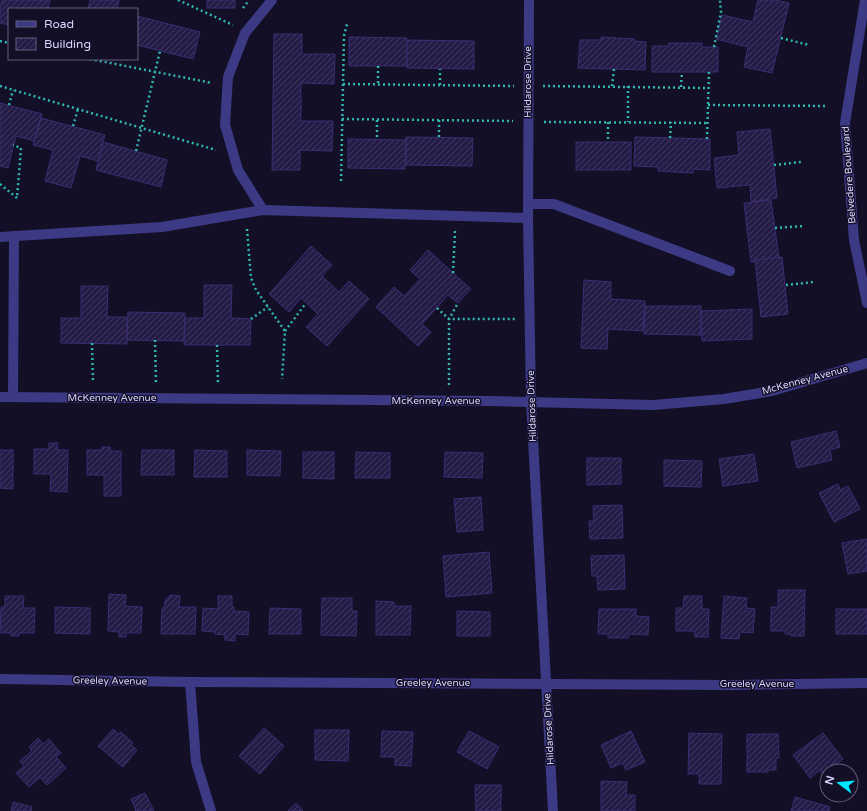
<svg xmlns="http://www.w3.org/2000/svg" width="867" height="811" viewBox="0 0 867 811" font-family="'Varela Round',sans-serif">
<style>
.building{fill:url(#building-hatch);stroke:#3b2d73}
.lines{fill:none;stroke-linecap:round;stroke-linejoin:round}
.path{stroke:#2fb8b0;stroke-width:2.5;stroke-dasharray:2 3;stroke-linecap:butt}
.minor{stroke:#3d3a85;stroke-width:10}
.labels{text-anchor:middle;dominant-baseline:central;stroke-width:3;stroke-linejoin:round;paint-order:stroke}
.street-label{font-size:10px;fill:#d9d4ff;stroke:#130f26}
</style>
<defs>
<pattern id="building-hatch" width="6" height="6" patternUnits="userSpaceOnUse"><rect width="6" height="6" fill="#241b47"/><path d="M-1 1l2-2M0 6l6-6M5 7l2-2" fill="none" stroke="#433b63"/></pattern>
</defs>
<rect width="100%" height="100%" fill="#130f26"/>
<g class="building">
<polygon points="2,0 50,0 48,8 53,9 9,9 9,25 0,23 0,9"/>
<polygon points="90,0 119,0 117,9 88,9"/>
<rect x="207" y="0" width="28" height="8"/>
<polygon points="758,0 775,0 789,3 772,73 744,67 748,47 716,39 722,15 753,22"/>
<polygon points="137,16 200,32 193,59 137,45"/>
<polygon points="274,34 302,34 302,54 335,54 334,84 301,83 301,121 333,121 332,151 300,150 300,170 272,170"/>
<polygon points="349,37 407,38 407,66 349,66"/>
<polygon points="601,37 634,39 634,41 646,42 645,70 578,68 580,40 601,40"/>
<polygon points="407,40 474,41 474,69 407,68"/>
<polygon points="669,43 702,43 702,47 718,47 718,72 652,72 652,46 669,46"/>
<polygon points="0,103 42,114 34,141 16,136 8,168 0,166"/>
<polygon points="41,118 105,135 98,161 80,156 71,188 45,181 53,150 33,145"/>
<polygon points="770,129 777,198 751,202 750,185 717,188 714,158 739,155 737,132"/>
<polygon points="406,137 473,138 472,166 406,165"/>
<polygon points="635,137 710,139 710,170 693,169 693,173 658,171 658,167 634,166"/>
<polygon points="348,139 406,140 405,169 348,168"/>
<polygon points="103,142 167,160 161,187 96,170"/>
<rect x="576" y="142" width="55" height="28"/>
<polygon points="771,200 779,258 751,262 744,203"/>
<polygon points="311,246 332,265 322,276 339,292 349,281 369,299 327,346 306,327 318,314 301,298 289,312 269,294"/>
<polygon points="428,250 471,289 458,303 448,295 422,324 431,332 418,346 376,307 394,287 404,296 420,279 410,270"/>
<polygon points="782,257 788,314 761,317 755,260"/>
<polygon points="584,280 611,282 611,299 645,301 643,331 608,329 607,349 581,348"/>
<polygon points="204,285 232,285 231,318 251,319 250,345 184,345 185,318 204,318"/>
<polygon points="81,286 108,286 107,317 127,317 127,344 61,343 61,318 81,318"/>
<polygon points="645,306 701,306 701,335 644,334"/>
<polygon points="752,309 752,339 702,341 701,311"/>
<polygon points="128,312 185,313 184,341 127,340"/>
<polygon points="836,431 840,447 830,450 832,460 797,468 791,442"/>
<polygon points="49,443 58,443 57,450 68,450 67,492 50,491 51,474 34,474 34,449 49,449"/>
<polygon points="102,447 110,447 110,451 121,451 121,496 104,496 104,475 87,475 87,450 102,450"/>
<polygon points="0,450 13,450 13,489 0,488"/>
<polygon points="142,450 174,450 174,475 141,475"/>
<polygon points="195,450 227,451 227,477 194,477"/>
<polygon points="247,450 281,451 280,476 247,475"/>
<polygon points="303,452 334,452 334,479 303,478"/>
<polygon points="356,452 390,453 390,478 355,478"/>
<polygon points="445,452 483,453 482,478 444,477"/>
<polygon points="754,454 758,481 723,486 719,459"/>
<polygon points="587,458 621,458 621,484 587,485"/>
<polygon points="664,460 702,461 701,487 664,486"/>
<polygon points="838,484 840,490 848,486 860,509 834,522 819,493"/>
<polygon points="481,497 483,530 457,532 454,499"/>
<polygon points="622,505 623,538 590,539 589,521 594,521 593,506"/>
<polygon points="867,539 867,571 848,574 842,543"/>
<polygon points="489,552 492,593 446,597 443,556"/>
<polygon points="624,555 625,589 598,590 597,576 592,576 591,556"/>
<polygon points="778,590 805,590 804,636 791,636 790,634 785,634 785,631 771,631 771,607 778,607"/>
<polygon points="109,594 126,595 125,606 142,607 141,633 126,633 126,637 119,637 119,632 108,631"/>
<polygon points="170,595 180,596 179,607 196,607 195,634 161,634 162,608 164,608 165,601"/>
<polygon points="5,596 24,596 23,608 35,608 34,633 19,633 19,636 11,636 11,633 0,633 1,607 5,607"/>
<polygon points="218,596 232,596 232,607 234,607 234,611 249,612 248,635 235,634 235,641 225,640 225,635 215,634 215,632 202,631 203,608 218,609"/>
<polygon points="684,596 702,596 702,609 709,609 708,637 695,637 694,631 676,631 676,608 683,608"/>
<polygon points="724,596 747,598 746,608 755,609 753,633 740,632 739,639 721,638"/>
<polygon points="322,598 352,598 352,611 357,611 356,636 321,635"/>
<polygon points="376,601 394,602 394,606 411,606 410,635 376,635"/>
<polygon points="55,607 90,608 90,634 55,633"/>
<polygon points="270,608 301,609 301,634 269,634"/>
<polygon points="599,609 636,609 636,616 649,617 648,635 629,634 628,638 608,638 608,634 598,634"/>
<rect x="836" y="609" width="31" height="25"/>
<polygon points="457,611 490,612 490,636 457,636"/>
<polygon points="264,728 284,746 260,774 239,756"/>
<polygon points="113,729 119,734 121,732 133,743 131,745 137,750 123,767 98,746"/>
<polygon points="315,730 349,730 348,761 315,760"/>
<polygon points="382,731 413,732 411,766 395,765 395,757 381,757"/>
<polygon points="469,731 499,747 487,769 457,752"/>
<polygon points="631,731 645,762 626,770 623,763 611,768 601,745"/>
<polygon points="689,733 722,734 721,784 699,784 699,774 688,774"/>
<polygon points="823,733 843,759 823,774 820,770 810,778 793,755"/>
<polygon points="747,734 778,734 779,758 776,758 776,770 768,770 768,772 747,772"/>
<polygon points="38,738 43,744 49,739 61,753 56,757 66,768 47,785 40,777 29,787 16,773 24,766 20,761 32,751 29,747"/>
<polygon points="601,781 627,782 626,795 635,795 635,811 601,811"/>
<polygon points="475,785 501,785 501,811 476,811"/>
<polygon points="145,793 154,811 135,811 136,810 131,799"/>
<polygon points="795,797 830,807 829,811 791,811"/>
<polygon points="13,802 32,807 31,811 11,811"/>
<polygon points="296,803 303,811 288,811"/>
</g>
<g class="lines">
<g class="path">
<polyline points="178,0 233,25"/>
<polyline points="243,8 249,0"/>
<polyline points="781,38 809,45"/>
<polyline points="0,41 9,43"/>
<polyline points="714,47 721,12 720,0"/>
<polyline points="90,59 212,83"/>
<polyline points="378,66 378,84"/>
<polyline points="343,84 514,86"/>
<polyline points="440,85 440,69"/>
<polyline points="0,86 216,150"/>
<polyline points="543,86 708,88"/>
<polyline points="612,86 614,69"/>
<polyline points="628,86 628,122"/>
<polyline points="681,87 682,72"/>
<polyline points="9,105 13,90"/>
<polyline points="708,105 828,106"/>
<polyline points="342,119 513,121"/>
<polyline points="377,120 377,139"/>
<polyline points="439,120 439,138"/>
<polyline points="544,122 708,123"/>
<polyline points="608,122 608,142"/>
<polyline points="73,126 78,109"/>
<polyline points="670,138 671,122"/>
<polyline points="707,139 709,72"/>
<polyline points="136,151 160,51"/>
<polyline points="774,165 801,162"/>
<polyline points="341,181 344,36 347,24"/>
<polyline points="0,184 17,198 21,148 13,145"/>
<polyline points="775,228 805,226"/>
<polyline points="247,229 251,278 256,290 285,331 282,379"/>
<polyline points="453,273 455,231"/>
<polyline points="786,285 814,282"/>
<polyline points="437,308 449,319 515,319"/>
<polyline points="251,319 268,307"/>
<polyline points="285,331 306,303"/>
<polyline points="155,340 156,384"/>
<polyline points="92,343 93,383"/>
<polyline points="217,345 218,384"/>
<polyline points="449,385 449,319 458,303"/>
</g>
<g class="minor">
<polyline points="529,0 528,218 531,402 553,811"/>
<polyline points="865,0 845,123 854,240 867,303"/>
<polyline points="528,204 554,204 730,271"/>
<polyline points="263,210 238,170 225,125 228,77 245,33 272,0"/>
<polyline points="0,237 162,227 263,210 528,218"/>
<polyline points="0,397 490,401 653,405 724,399 772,391 867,363"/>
<polyline points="13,397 14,236"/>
<polyline points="0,679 190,682 733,685 867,683"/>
<polyline points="190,682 196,762 211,811"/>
</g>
</g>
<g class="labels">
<g class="street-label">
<text transform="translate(528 82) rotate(-90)">Hildarose Drive</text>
<text transform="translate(849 175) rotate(-94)">Belvedere Boulevard</text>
<text transform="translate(805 380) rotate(-15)">McKenney Avenue</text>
<text x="112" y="398">McKenney Avenue</text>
<text x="436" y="401">McKenney Avenue</text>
<text transform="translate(532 406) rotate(-92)">Hildarose Drive</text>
<text transform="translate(110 681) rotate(1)">Greeley Avenue</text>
<text x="433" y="683">Greeley Avenue</text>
<text x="757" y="684">Greeley Avenue</text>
<text transform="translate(549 729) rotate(-93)">Hildarose Drive</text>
</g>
</g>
<rect x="8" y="8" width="130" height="52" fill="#130f26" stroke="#625e7d"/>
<rect x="16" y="21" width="20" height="6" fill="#3d3a85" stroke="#625e7d"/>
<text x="44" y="28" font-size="12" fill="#d9d4ff">Road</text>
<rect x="16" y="38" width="20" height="12" fill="url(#building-hatch)" stroke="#625e7d"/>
<text x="44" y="48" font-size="12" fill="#d9d4ff">Building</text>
<g transform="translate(839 783) rotate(286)"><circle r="19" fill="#130f26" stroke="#625e7d"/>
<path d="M0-3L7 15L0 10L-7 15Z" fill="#00e5ff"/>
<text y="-6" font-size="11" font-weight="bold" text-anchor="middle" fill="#d9d4ff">N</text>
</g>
</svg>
